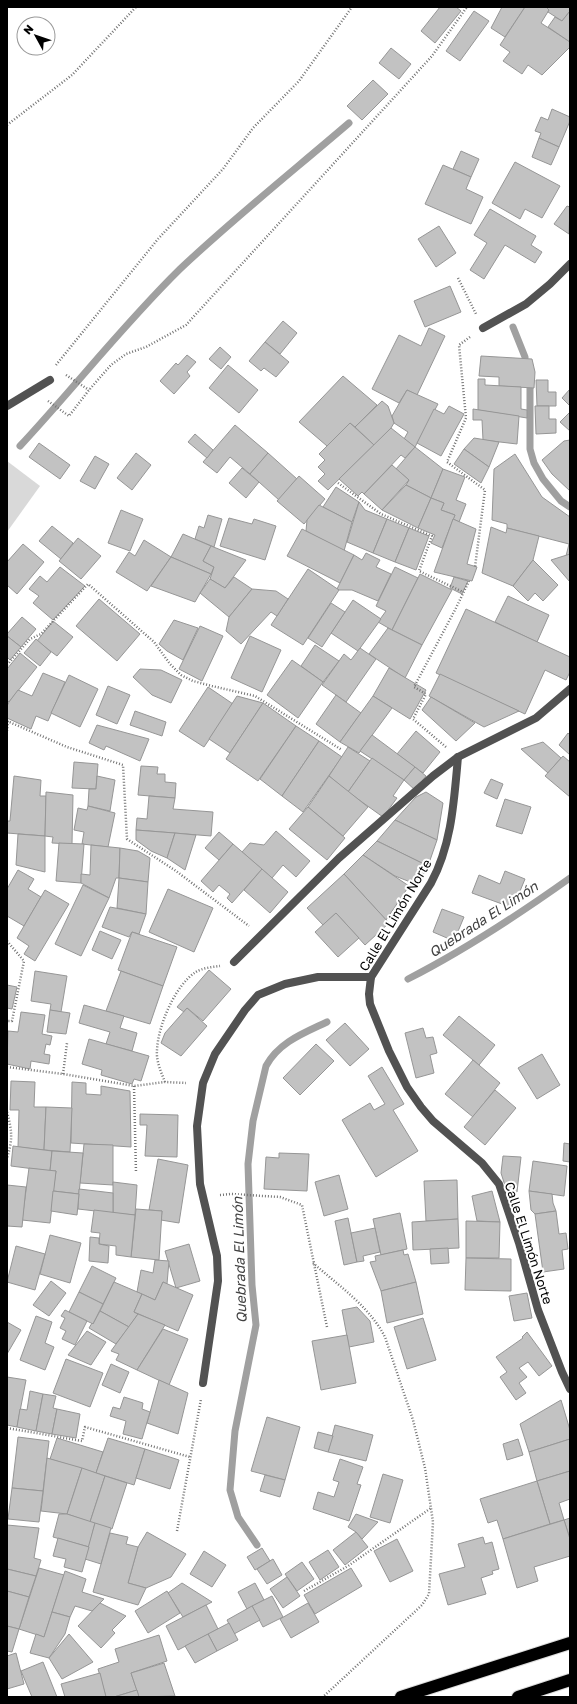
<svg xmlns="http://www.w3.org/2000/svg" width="577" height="1704" viewBox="0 0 577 1704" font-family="'Golos Text',sans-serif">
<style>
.green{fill:#d9d9d9}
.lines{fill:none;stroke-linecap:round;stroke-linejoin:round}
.stream{stroke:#a0a0a0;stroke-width:7}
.building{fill:#c2c2c2;stroke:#969696}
.highway-casing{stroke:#dbdbdb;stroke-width:14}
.path{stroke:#747474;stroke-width:2.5;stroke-dasharray:1 2;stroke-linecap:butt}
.street{stroke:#525252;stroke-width:8}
.highway{stroke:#000;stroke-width:12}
.labels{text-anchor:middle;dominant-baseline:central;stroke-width:4;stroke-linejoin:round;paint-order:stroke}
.street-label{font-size:13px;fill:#000;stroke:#fff}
.water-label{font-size:14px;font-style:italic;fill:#414141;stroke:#fff}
</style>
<rect width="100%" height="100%" fill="#fff"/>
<polygon class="green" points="7,461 40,486 7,532"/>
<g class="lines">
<g class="stream">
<polyline points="513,327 525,357"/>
<polyline points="530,388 530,449 534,463 543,479 561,501 570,507"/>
<path d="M20,446C74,388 123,325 180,269C234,218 293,171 349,123"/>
<path d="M408,979C465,950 518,915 570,878"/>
<path d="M257,1545L238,1517L230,1490L235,1431L256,1325L252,1285L248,1164L253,1121L266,1066C279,1042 304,1033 327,1022"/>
</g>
</g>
<g class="building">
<polygon points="440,7 456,7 461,11 435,43 421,31"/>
<polygon points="502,7 525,7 505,37 491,28"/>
<polygon points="525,7 546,7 549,10 541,23 570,42 570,47 542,75 528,65 522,74 503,61 510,52 500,45"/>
<polygon points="546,7 570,7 570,11 562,21 548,12 549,10"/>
<polygon points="474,11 489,21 460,61 446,51"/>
<polygon points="570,11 570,42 548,27 555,17 562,21"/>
<polygon points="391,48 411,64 399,79 379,63"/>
<polygon points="373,80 388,94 362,120 347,106"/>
<polygon points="552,109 570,117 570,121 559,147 539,138 541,133 535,131 541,117 548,120"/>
<polygon points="539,138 559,147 551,165 532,157"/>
<polygon points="461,151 479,159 471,177 453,169"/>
<polygon points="515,162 560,186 542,218 525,209 520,219 492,203"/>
<polygon points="443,165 471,177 466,189 483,197 471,224 425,204"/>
<polygon points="567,206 570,207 569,234 554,224"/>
<polygon points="490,209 536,236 531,245 542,252 535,263 505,245 484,279 470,270 487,243 474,235"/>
<polygon points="439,226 456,253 436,267 418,239"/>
<polygon points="450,286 461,312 425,327 414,301"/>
<polygon points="283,321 297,333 280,354 265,342"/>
<polygon points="429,328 445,336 417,395 407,390 399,403 372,389 399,335 421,346"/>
<polygon points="265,342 289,362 276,377 264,368 261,371 249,361"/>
<polygon points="220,347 231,357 221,369 209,359"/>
<polygon points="187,355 196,362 187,372 190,376 174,394 160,381 176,363 178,365"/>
<polygon points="481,356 532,359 535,372 534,388 499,386 499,377 479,376"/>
<polygon points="228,365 258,390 239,413 209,388"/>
<polygon points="343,376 377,405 355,427 350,423 327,446 299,422"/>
<polygon points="478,379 485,379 485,385 521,387 521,409 527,410 527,418 478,410"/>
<polygon points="536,380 548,380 548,392 556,392 556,406 537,406"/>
<polygon points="570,389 570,406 562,398"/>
<polygon points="407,390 438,404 415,447 404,439 408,432 394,423 392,416"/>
<polygon points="382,401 388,406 394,423 391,428 374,445 355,427"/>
<polygon points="449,406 464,414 441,456 417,443 434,409 444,414"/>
<polygon points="535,406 549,406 549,419 556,419 556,433 536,434"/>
<polygon points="473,409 519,416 517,444 483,440 482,420 473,420"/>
<polygon points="570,412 570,431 560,422"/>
<polygon points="350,423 374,445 328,490 318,481 325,474 318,467 325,460 319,454"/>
<polygon points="235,425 268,453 250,474 230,457 217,473 203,462"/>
<polygon points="391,428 415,447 405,458 401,455 364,494 362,492 358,496 339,479"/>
<polygon points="195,434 213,450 207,458 188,442"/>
<polygon points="474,438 499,442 489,467 464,449"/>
<polygon points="570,440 570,491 552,474 542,460 564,441"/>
<polygon points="39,443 70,465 60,479 29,457"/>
<polygon points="415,447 443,469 431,498 406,485 409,480 396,469"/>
<polygon points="464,449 489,467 481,483 454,464"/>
<polygon points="136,453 151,465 132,490 117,478"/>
<polygon points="268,453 297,479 279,500 250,474"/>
<polygon points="515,454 542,497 570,517 570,554 566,556 569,544 507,528 507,524 492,520 494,469"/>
<polygon points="95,456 109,464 95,489 80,481"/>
<polygon points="392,465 409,480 382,510 364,494"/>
<polygon points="242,468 259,482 246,498 229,483"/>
<polygon points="443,469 465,477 456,500 466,504 459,522 453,519 455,515 441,510 444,503 431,498"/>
<polygon points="299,476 325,499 304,524 277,501"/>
<polygon points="406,485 431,498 418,528 382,510"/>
<polygon points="336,487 359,502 352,522 323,507"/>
<polygon points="431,498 444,503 441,510 455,515 442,548 431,543 435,535 418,528"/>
<polygon points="359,502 365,510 387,519 373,553 347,542"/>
<polygon points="319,505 352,522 344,551 306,531 307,520"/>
<polygon points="121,510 143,519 130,551 108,543"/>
<polygon points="208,515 222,519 214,547 195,539 199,526 204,528"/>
<polygon points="229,518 252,524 254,519 276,526 265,560 220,546"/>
<polygon points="387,519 409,528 395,562 373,553"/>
<polygon points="453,519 476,529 467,564 477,567 472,581 434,572"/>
<polygon points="52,526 73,543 61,559 39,541"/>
<polygon points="491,527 506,533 507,528 539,536 533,560 513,586 482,573"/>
<polygon points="409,528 429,536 416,570 395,562"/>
<polygon points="302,529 354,555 340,583 287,556"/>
<polygon points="183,534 211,546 203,561 214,567 211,574 171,557"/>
<polygon points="78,538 101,556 81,579 59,561"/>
<polygon points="144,540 171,557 147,591 116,572 129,552 135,556"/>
<polygon points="23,544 44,562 17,594 7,585 7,562"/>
<polygon points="211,546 246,560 225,588 210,579 214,567 203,561"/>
<polygon points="366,553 380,560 376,567 391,574 378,601 352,590 339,590 337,589 354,555 362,560"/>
<polygon points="570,554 570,582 551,560"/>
<polygon points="171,557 211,574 195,602 151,586"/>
<polygon points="533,560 558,585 543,601 535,593 528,601 513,586"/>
<polygon points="60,567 85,586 53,620 33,603 39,596 29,589 40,576 47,582"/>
<polygon points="395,567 418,578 392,630 378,622 386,611 376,606"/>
<polygon points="308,569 339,590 303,645 271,625"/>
<polygon points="420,574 452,590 422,645 392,630"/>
<polygon points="234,577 252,589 229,617 200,593 210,579 225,588"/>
<polygon points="454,577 468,581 462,594 450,588"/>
<polygon points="252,589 276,591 288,599 277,616 271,612 241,644 226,631 229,617"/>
<polygon points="508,596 549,615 537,642 495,622"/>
<polygon points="99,599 140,634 117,661 76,626"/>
<polygon points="353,600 381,619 358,651 331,633"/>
<polygon points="331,603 345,612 322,647 308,638"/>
<polygon points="466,609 570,657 570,672 566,680 545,670 525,714 436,673"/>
<polygon points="22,617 36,629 21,647 7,636 7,634"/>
<polygon points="174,620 198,628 183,660 167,651 159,644"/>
<polygon points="53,621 73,637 57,656 37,641"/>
<polygon points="200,626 223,636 202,681 179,669"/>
<polygon points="388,628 422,645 405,678 369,654"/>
<polygon points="7,636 21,647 10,660 7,657"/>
<polygon points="250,636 281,650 262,692 231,678"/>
<polygon points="36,639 51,652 40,666 24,653"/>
<polygon points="315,645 339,661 323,682 301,666"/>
<polygon points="360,648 376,659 346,702 322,685 344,654 351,660"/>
<polygon points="20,653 37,667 9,702 7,700 7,669"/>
<polygon points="292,660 323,682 298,718 267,695"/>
<polygon points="389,668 426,690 410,719 373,696"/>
<polygon points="140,669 161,670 182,680 171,703 152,695 133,677"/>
<polygon points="43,673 65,682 48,721 36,716 31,729 7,718 7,706 9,702 18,690 32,696"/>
<polygon points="440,674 519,711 484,727 429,696"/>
<polygon points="69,675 98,689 80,727 51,713"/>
<polygon points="108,686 130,695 117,724 96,715"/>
<polygon points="208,687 233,704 204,747 179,731"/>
<polygon points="336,695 361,713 340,742 316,724"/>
<polygon points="237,696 263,703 230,753 209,739"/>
<polygon points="373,696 392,708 359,753 340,742"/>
<polygon points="431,697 475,723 456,741 422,710"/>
<polygon points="263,703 296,726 258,781 226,759"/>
<polygon points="135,711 166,722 162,736 130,725"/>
<polygon points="97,725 149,739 140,761 106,746 104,750 89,743"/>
<polygon points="296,726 319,741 282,796 260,779"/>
<polygon points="416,731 440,752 423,773 397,754"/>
<polygon points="568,733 570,735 570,755 559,745"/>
<polygon points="372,735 415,767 404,780 360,751"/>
<polygon points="319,741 342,757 303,812 282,796"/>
<polygon points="543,742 561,758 548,773 521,749"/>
<polygon points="348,747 370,761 348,792 329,776"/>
<polygon points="563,756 570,762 570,797 545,776"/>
<polygon points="372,758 404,780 393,796 397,798 383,817 348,792"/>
<polygon points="74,762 98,764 96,789 72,788"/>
<polygon points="141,766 158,767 157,774 165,774 165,782 176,783 175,798 138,795"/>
<polygon points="415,767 426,776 415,790 404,780"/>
<polygon points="14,776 41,780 40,796 46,796 45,836 7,833 7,821 10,821"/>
<polygon points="97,776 115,780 110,811 88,806 89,789 96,789"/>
<polygon points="329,776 368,807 343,836 308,807"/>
<polygon points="491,779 503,784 497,799 484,793"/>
<polygon points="46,792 73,795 72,844 52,843 53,837 45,836"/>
<polygon points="426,792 443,803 437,840 395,820 416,797"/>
<polygon points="149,796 175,798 173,809 213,812 211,836 136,830 137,818 147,819"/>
<polygon points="505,799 531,807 522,834 496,826"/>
<polygon points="88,806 115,813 108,847 82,844 84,832 74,830 78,808 87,810"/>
<polygon points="308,807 345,838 327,860 289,829"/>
<polygon points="395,820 437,840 428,866 377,841"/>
<polygon points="136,830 175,833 167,858 151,851 136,840"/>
<polygon points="276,831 310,861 296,877 283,865 272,878 242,852 250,843 264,845"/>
<polygon points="219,832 233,844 219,860 205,848"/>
<polygon points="175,833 196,835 185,870 167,858"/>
<polygon points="18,834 45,836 45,872 16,865"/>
<polygon points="377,841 428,866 418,885 395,876 363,855"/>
<polygon points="59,843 84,844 81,883 56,881"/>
<polygon points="233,844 262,869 232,903 227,898 230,894 219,885 213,892 201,881"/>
<polygon points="91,845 120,848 119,878 116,878 109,898 81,883 81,874 90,875"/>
<polygon points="120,848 138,851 150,858 148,882 119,878"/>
<polygon points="363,855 409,886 386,920 344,874"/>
<polygon points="262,869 288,892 270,913 244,890"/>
<polygon points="18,870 34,879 28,889 41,897 24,926 7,916 7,889"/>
<polygon points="505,871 525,879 513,908 472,893 479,875 500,884"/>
<polygon points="344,874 389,923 365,945 336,913 323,925 307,908"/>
<polygon points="119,878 148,882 146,914 117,908"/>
<polygon points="83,885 109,898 81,956 55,944"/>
<polygon points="168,889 213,908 194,952 149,932"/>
<polygon points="45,890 69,904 35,961 24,954 29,946 17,938"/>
<polygon points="110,907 146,914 139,934 132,932 129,937 102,927"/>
<polygon points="442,909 464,917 454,941 433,932"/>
<polygon points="336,913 359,938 338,957 315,932"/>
<polygon points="100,931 121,940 112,959 92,950"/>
<polygon points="132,932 177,947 163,986 118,970"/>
<polygon points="209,970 231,989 203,1021 187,1008 184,1012 177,1007"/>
<polygon points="35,971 67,976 61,1012 50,1010 51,1004 31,1001"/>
<polygon points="121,971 163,986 150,1024 106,1011"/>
<polygon points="7,985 17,987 12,1009 7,1008"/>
<polygon points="84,1005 124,1016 120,1028 137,1033 132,1051 106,1044 110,1032 79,1023"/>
<polygon points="187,1008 207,1026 181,1056 161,1043 165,1033"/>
<polygon points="50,1010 70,1013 66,1034 47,1032"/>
<polygon points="21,1012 45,1015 42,1034 52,1036 50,1045 46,1044 44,1054 50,1055 49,1064 31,1061 30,1069 7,1064 8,1031 18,1032"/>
<polygon points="459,1016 495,1045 479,1065 443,1035"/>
<polygon points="345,1023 369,1049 350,1066 326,1040"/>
<polygon points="423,1028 426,1038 433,1037 437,1053 430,1055 434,1073 416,1078 405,1033"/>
<polygon points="89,1039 149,1056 141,1081 134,1079 132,1084 101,1075 102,1070 82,1064"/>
<polygon points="316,1044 334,1061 300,1095 283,1078"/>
<polygon points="542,1054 560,1085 537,1099 518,1068"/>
<polygon points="473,1060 500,1083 473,1117 445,1094"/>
<polygon points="382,1067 404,1104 393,1110 418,1151 376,1177 342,1120 370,1103 374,1110 385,1104 368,1076"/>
<polygon points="11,1081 35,1082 34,1107 46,1107 44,1150 18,1147 19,1110 10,1110"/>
<polygon points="72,1082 86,1083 86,1094 101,1095 101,1086 130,1091 131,1147 71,1143"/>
<polygon points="495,1090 516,1108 485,1145 464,1127"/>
<polygon points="46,1107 72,1108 70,1152 44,1150"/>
<polygon points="140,1114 178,1115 177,1157 145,1156 147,1125 140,1125"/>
<polygon points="564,1143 570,1144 570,1162 563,1161"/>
<polygon points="84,1144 113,1145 113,1185 80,1183"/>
<polygon points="13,1146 52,1151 50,1171 11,1166"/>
<polygon points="52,1151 83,1153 79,1194 53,1191 56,1171 50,1171"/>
<polygon points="279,1153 309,1154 307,1191 264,1189 266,1157 279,1158"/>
<polygon points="503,1156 521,1157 517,1192 507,1192 501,1173"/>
<polygon points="158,1159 188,1165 179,1223 161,1220 162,1211 149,1210"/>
<polygon points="533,1161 567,1166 564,1196 529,1191"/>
<polygon points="29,1168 56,1171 50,1223 22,1220"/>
<polygon points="339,1175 348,1209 324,1216 315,1182"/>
<polygon points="457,1180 458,1219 426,1221 424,1181"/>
<polygon points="113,1182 137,1185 135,1215 113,1213"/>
<polygon points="7,1185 26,1187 22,1227 7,1226"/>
<polygon points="79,1189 113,1193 113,1213 78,1209"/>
<polygon points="53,1191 79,1194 77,1215 51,1211"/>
<polygon points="492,1191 500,1222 477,1221 472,1196"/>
<polygon points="529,1191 552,1194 553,1203 556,1211 535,1214 531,1210"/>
<polygon points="136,1209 162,1211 159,1260 131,1257"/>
<polygon points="94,1210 135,1215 131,1257 116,1255 116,1246 99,1244 100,1233 91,1232"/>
<polygon points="556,1211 559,1234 566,1233 568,1249 562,1250 564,1269 543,1272 535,1214"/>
<polygon points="400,1213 407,1249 381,1255 373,1219"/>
<polygon points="348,1218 357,1262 344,1265 335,1221"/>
<polygon points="458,1219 459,1248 413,1250 412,1222"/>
<polygon points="466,1221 500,1222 499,1258 466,1258"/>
<polygon points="375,1228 380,1252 363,1256 364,1261 357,1262 351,1233"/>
<polygon points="50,1235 81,1243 70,1283 40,1274"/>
<polygon points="90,1237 99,1238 99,1244 109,1246 108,1263 89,1261"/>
<polygon points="189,1244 200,1281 176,1288 165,1251"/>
<polygon points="16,1246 45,1254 35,1290 7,1282"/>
<polygon points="448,1248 449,1263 431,1264 430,1249"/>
<polygon points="403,1250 404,1255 408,1254 416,1282 381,1291 370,1262 376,1261 375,1256"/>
<polygon points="466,1258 511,1259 511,1291 465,1290"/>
<polygon points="155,1260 169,1261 167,1284 163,1282 155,1300 137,1292 141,1270 153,1273"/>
<polygon points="92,1266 116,1278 103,1304 79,1292"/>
<polygon points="51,1281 66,1293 49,1316 33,1305"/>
<polygon points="114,1282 142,1294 134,1312 138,1314 129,1327 100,1311"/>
<polygon points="163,1282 193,1295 178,1331 134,1312 142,1294 155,1300"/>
<polygon points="416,1282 423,1314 387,1323 381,1291"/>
<polygon points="79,1292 103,1304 93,1324 69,1312"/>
<polygon points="527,1293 532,1318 514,1321 509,1296"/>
<polygon points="357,1307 370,1321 374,1342 349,1347 342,1310"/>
<polygon points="65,1310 87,1321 75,1345 62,1339 66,1331 60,1328 65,1318 61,1316"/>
<polygon points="100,1311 129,1327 116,1344 89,1328 92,1323 93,1324"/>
<polygon points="138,1314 165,1325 137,1370 116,1360 119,1354 111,1351"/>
<polygon points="36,1316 52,1322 45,1343 54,1347 45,1370 20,1360"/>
<polygon points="423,1318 436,1360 407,1369 394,1327"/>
<polygon points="7,1322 21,1330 7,1354"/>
<polygon points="163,1329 188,1339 169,1385 137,1370"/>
<polygon points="87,1331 106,1342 91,1365 68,1355"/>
<polygon points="527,1332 552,1366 539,1376 528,1362 519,1368 527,1377 519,1383 526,1393 516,1400 500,1377 507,1372 496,1357 523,1338 522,1337"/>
<polygon points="347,1335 356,1383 321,1390 312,1341"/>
<polygon points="66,1359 103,1373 90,1407 53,1393"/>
<polygon points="111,1364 129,1372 120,1393 102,1385"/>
<polygon points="7,1377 26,1380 17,1427 7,1425"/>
<polygon points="159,1380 188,1393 178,1434 147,1423"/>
<polygon points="30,1391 43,1394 36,1431 17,1427 20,1409 27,1410"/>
<polygon points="43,1394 56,1396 53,1408 57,1409 52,1434 36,1431"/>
<polygon points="124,1397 143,1403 142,1409 150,1412 142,1439 123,1434 126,1421 110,1416 113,1407 120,1409"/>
<polygon points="561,1400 570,1430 570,1439 529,1452 520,1424"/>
<polygon points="57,1409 80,1414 76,1438 52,1434"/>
<polygon points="267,1417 300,1427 285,1480 251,1471"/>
<polygon points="335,1425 373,1435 366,1461 328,1452"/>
<polygon points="318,1432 333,1436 328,1452 314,1448"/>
<polygon points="18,1437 49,1441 43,1491 12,1488"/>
<polygon points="57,1438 103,1452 96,1473 50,1459"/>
<polygon points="108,1438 145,1449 134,1485 96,1473"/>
<polygon points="518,1439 523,1455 507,1460 503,1444"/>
<polygon points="570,1439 570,1471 537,1481 529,1452"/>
<polygon points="145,1449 179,1460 170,1489 136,1478"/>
<polygon points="47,1458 82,1468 67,1514 41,1511"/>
<polygon points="340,1459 363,1467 357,1484 361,1485 349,1521 313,1509 318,1492 334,1497 339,1482 333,1480"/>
<polygon points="82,1468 105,1476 90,1522 67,1514"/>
<polygon points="570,1471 570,1499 559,1503 564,1520 550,1524 537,1481"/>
<polygon points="383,1474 403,1480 390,1523 370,1517"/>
<polygon points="265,1475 285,1480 280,1497 260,1491"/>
<polygon points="105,1476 127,1483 112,1529 90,1522"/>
<polygon points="537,1481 550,1524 503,1539 497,1520 488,1523 480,1499"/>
<polygon points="12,1488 43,1491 39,1522 8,1519"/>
<polygon points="59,1514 67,1514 95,1523 89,1547 53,1537"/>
<polygon points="356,1514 378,1522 362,1539 356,1532 348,1527"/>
<polygon points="570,1518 570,1539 564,1520"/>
<polygon points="564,1520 570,1539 570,1556 534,1567 538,1581 517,1588 503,1539"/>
<polygon points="95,1523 111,1528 101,1564 85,1559"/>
<polygon points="7,1525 39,1528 34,1558 41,1560 36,1576 7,1569"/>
<polygon points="147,1532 186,1554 171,1577 146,1588 128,1583 138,1547"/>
<polygon points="356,1532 368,1547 345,1565 333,1550"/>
<polygon points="110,1533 128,1537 126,1544 138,1547 128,1583 146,1588 138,1605 93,1592"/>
<polygon points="483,1537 485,1544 492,1542 499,1569 492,1571 493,1574 481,1578 486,1594 448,1605 439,1574 465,1567 458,1544"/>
<polygon points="58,1538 89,1547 82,1572 64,1567 66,1559 53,1556"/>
<polygon points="397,1539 413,1571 390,1582 374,1551"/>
<polygon points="262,1548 270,1561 255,1570 247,1557"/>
<polygon points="328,1550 339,1567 320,1580 309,1562"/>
<polygon points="204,1551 226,1565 212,1587 190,1574"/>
<polygon points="273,1559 282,1575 267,1584 257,1569"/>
<polygon points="302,1562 314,1579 297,1591 285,1574"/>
<polygon points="39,1568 64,1575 44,1637 19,1629"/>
<polygon points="351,1568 362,1586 315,1614 304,1595"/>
<polygon points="7,1569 36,1576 29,1597 7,1591"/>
<polygon points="65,1571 86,1579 82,1592 104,1599 92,1611 75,1606 70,1617 52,1612"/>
<polygon points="287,1577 300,1596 283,1608 270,1589"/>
<polygon points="182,1583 212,1602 183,1617 168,1593"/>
<polygon points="255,1583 264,1600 247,1609 238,1592"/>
<polygon points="7,1591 29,1597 19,1629 7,1626"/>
<polygon points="167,1591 180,1613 148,1633 135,1611"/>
<polygon points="272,1596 283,1617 263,1627 252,1606"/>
<polygon points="100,1603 126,1616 112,1630 115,1633 101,1648 78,1626"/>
<polygon points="308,1603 319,1622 291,1638 280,1619"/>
<polygon points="206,1605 218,1629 178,1650 166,1626"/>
<polygon points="252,1606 260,1620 234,1634 227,1620"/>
<polygon points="52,1612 70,1617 65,1634 49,1658 30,1653 36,1634 44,1637"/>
<polygon points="229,1623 238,1640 217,1651 208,1634"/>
<polygon points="7,1626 19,1629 12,1652 7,1651"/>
<polygon points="69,1634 93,1662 62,1679 49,1658"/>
<polygon points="208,1634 217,1651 195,1663 185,1646"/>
<polygon points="159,1635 167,1661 131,1673 137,1690 114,1697 106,1697 98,1669 119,1662 115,1649"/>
<polygon points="16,1653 24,1684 7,1689 7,1656"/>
<polygon points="43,1662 57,1697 32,1697 21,1671"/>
<polygon points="164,1663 175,1696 139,1697 131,1673"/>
<polygon points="100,1673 106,1697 65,1697 61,1684"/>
<polygon points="137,1690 139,1697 114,1697"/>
</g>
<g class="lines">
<defs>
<g id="highway">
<polyline points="401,1697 570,1643"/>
<polyline points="518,1697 570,1680"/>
</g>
</defs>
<use href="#highway" class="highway-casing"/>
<g class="path">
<polyline points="7,125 72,75 136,7"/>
<polyline points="458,278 476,314"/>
<polyline points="470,337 459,345 466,418 447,462 485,490 475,567"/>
<polyline points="56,365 158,239 223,169 253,128 299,81 352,7"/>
<polyline points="66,375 89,390"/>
<polyline points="48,401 69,416 89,390 111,365 126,354 146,347 186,325 432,56 467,7"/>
<polyline points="338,483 381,514 432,536 419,571 463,592"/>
<polyline points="7,665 30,639 41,634 88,584 154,642 170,664 181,675 193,681 212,686 255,696 342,750"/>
<polyline points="7,721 67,747 123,765 127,839 176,871 249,926"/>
<polyline points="7,731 8,721"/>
<polyline points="446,747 413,719 426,694 414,687 456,608 469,581"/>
<polyline points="7,941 24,961 12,1021 7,1021"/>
<polyline points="7,1067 63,1074 134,1086 165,1082 186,1083"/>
<polyline points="63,1074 67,1043"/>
<path d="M165,1082C161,1072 156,1061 157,1050C158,1026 175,985 196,972C202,968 212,967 220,966"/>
<polyline points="134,1086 136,1173"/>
<path d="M7,1112C12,1131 13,1139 7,1158"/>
<polyline points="220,1195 231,1194 280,1197 302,1205 327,1327"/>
<path d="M313,1263C339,1286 369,1306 385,1337L413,1420L425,1468L433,1522L429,1594L422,1605L323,1697"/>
<polyline points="7,1428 82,1441 85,1427 190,1457"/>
<polyline points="177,1531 201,1399"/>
<polyline points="304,1591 348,1566 431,1508"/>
</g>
<g class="street">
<polyline points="483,328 526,304 550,284 570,264"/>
<polyline points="7,406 50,380"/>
<path d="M458,757C454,800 452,844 431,883L371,977L369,994L370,1004L389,1051L407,1087L421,1107L433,1121L482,1163L499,1184L519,1243L538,1310L562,1372L570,1389"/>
<polyline points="234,962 339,858 433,776 458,757 536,718 570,689"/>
<polyline points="203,1383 218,1281 217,1256 200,1184 197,1126 203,1083 215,1054 245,1010 258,995 285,984 318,977 371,977"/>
</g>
<use href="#highway" class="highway"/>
</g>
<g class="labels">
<g class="street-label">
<text transform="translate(395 915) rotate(-59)">Calle El Limón Norte</text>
<text transform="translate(529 1243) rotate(72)">Calle El Limón Norte</text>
</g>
<g class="water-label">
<text transform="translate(483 919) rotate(-33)">Quebrada El Limón</text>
<text transform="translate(239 1260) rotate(-92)">Quebrada El Limón</text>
</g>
</g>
<rect width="577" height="1704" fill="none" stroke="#000000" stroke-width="16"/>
<g transform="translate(36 36) rotate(310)"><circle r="19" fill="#ffffff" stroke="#999999"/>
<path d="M0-3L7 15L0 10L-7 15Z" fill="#000000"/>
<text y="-6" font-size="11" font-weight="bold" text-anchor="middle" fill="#000000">N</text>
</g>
</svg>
